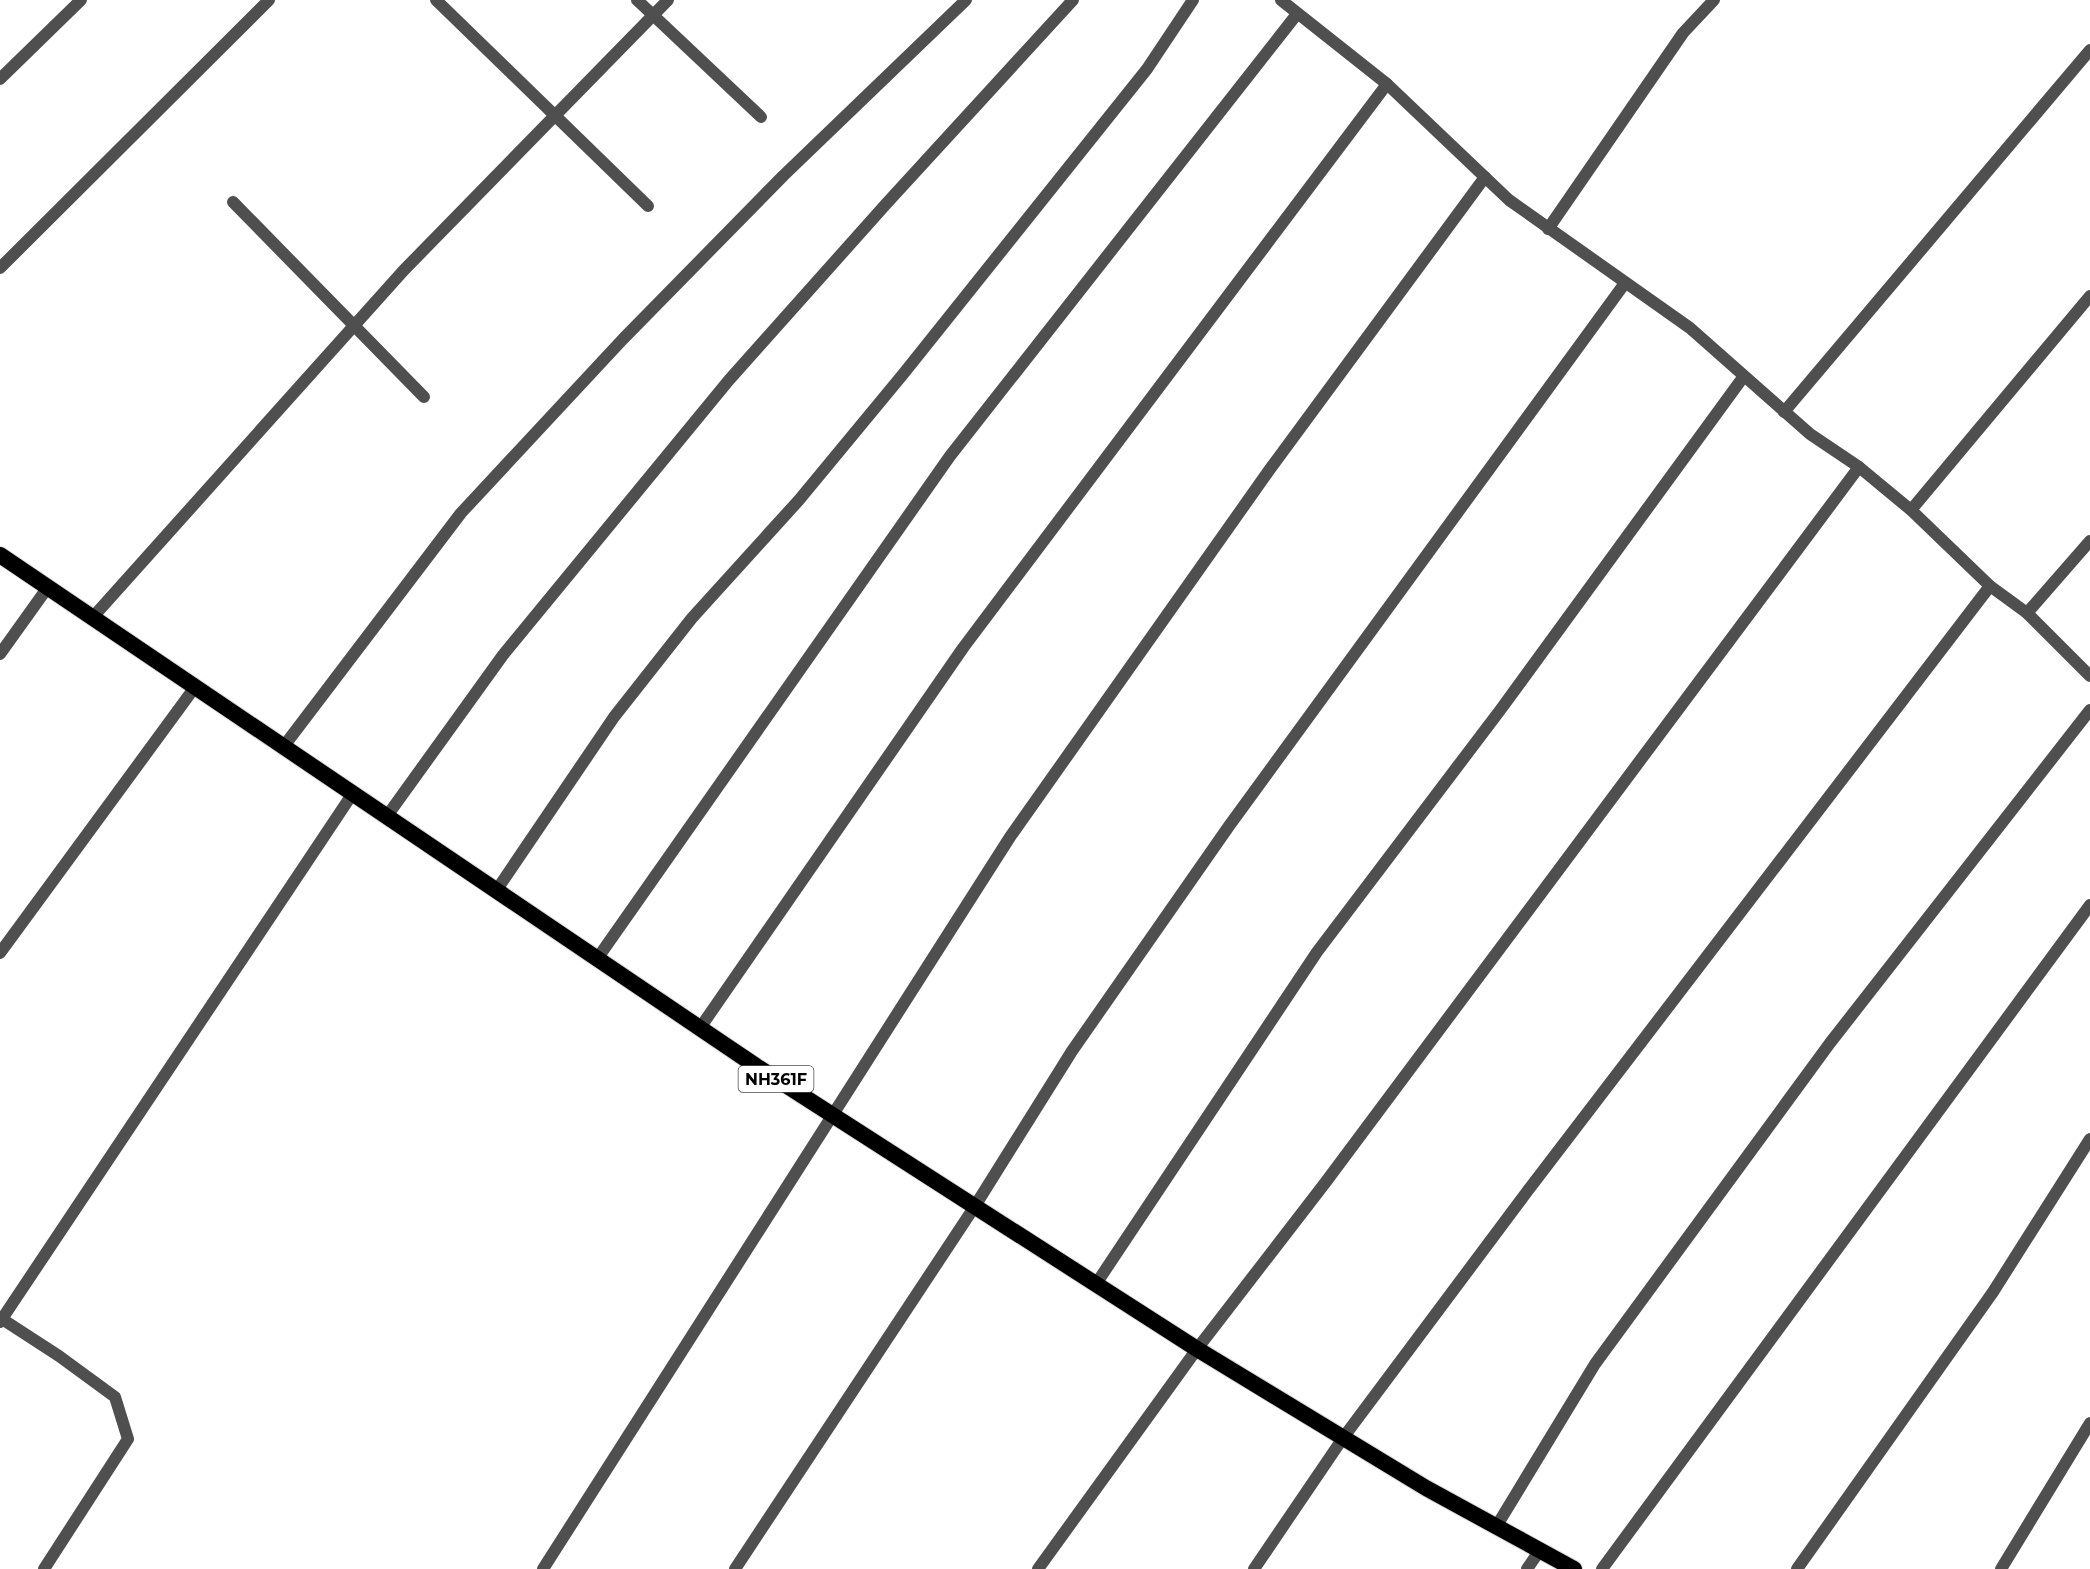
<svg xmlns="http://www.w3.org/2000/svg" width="2090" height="1569" viewBox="0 0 2090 1569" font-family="Montserrat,sans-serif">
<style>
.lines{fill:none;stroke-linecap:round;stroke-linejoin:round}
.trunk-casing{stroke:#dbdbdb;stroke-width:18}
.minor{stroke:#4f4f4f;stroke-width:12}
.trunk{stroke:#000;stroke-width:16}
.labels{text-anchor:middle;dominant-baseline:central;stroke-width:6;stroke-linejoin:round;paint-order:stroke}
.shield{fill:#fff;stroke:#4c4c4c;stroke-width:1.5}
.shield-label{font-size:16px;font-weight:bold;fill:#000}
</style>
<rect width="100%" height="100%" fill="#fff"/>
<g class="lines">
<defs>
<polyline id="trunk" points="0,555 756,1066 1197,1349 1426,1488 1574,1569"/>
</defs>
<use href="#trunk" class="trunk-casing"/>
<g class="minor">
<polyline points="436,0 648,206"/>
<polyline points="637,0 761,117"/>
<polyline points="1281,0 1387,84 1509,200 1690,328 1810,434 1859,467 1911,510 1990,586 2027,613 2090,676"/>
<polyline points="0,79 81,0"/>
<polyline points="233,202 424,397"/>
<polyline points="1548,229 1683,33 1714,0"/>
<polyline points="0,268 269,0"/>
<polyline points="1784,412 2090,50"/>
<polyline points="1911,510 2090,296"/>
<polyline points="2027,613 2090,541"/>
<polyline points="93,617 404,270 668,0"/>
<polyline points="0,654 48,587"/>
<polyline points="284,746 461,513 623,339 783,176 966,0"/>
<polyline points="387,816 503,655 729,380 886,204 1073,0"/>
<polyline points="496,891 614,717 692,618 799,500 904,373 1147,69 1193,0"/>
<polyline points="0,953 195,687"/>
<polyline points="597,959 950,456 1297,14"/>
<polyline points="700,1028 963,648 1387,84"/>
<polyline points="1096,1284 1317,952 1501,709 1744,376"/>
<polyline points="2,1319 59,1356 115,1397 128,1439 44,1569"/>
<polyline points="0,1322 353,793"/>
<polyline points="1496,1527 1595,1364 1830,1043 2090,710"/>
<polyline points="543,1569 1010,837 1270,469 1485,177"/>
<polyline points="735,1569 975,1206 1072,1051 1229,826 1625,283"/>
<polyline points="1038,1569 1197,1349 1325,1183 1859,467"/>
<polyline points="1254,1569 1343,1438 1526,1193 1990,586"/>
<polyline points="1527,1569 1540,1550"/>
<polyline points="1602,1569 2090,905"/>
<polyline points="1797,1569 1993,1292 2090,1139"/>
<polyline points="2001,1569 2090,1423"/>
</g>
<use href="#trunk" class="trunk"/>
</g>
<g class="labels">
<rect class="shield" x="738.5" y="1066" width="75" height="26" rx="4.5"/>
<g class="shield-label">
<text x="776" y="1079">NH361F</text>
</g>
</g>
</svg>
